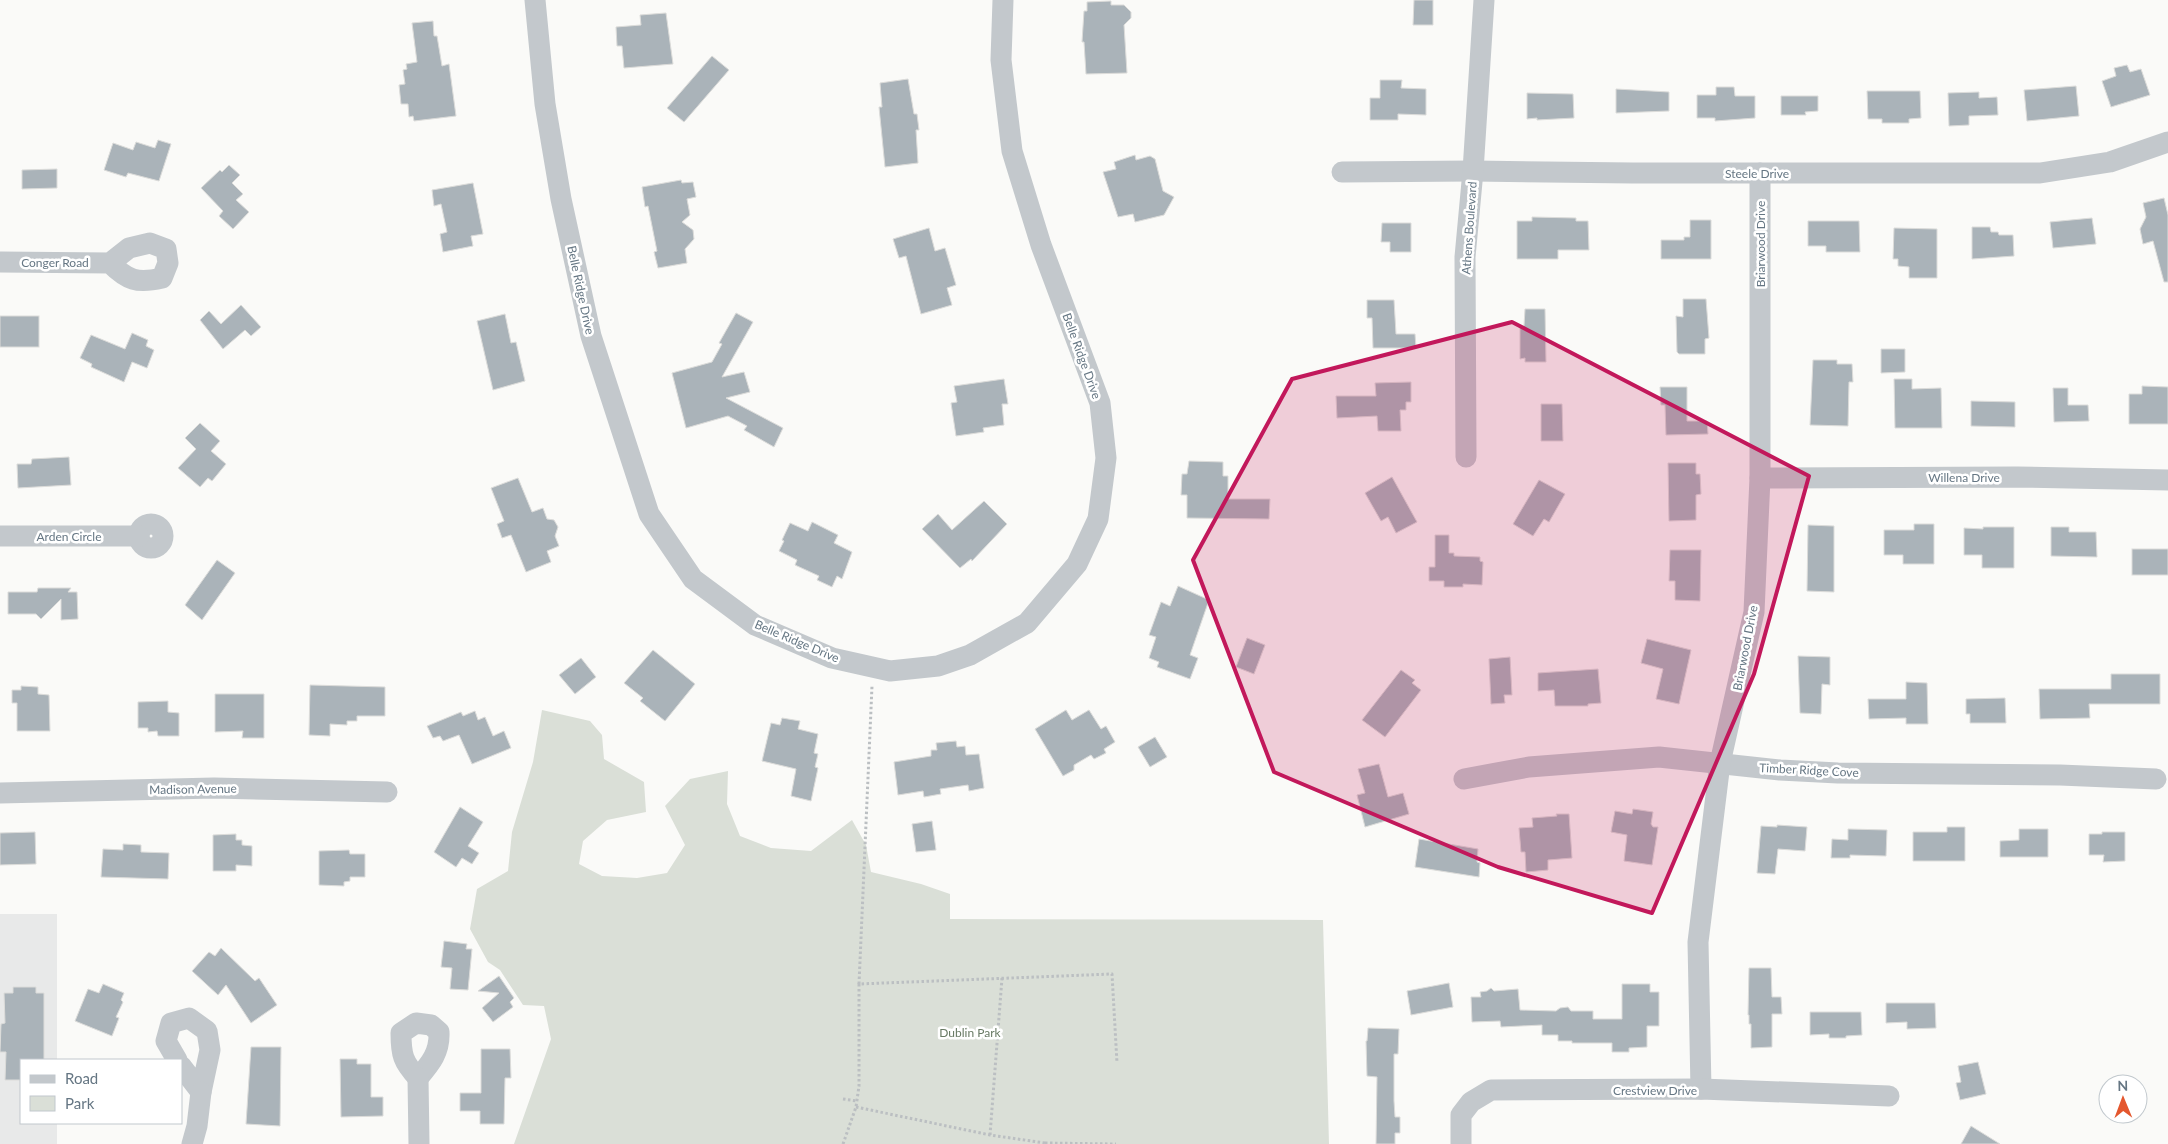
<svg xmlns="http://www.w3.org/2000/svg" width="2168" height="1144" viewBox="0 0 2168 1144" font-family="Lato,sans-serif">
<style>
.built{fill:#e8e9e9}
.green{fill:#dadfd7}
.building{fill:#aab3b9;stroke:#dcdcda}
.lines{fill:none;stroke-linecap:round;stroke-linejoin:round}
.path{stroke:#bbbfc2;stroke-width:3;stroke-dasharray:2.5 2.5;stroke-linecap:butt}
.minor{stroke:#c3c8cc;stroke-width:21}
.marked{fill:#c2185b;fill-opacity:0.2;stroke:#c2185b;stroke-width:4;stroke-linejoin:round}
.labels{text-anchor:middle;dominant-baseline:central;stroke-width:5;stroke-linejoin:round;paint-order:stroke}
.street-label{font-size:12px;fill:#657683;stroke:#fff}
.park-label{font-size:12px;fill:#687a64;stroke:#fff}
</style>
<rect width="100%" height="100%" fill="#fafaf8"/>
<polygon class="built" points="0,914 57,914 57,1060 21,1060 21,1123 57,1123 57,1144 0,1144"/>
<polygon class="green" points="542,710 590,721 602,735 604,759 644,782 646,812 607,820 583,841 579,864 602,876 637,878 667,873 685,845 665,806 690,779 728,771 727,804 740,836 771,848 811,851 852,820 866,845 871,872 921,884 950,894 950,919 1323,920 1329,1144 514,1144 551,1039 544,1006 523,1005 500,970 488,962 470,929 477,889 508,871 512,832 533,762"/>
<g class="building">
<polygon points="1414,0 1433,0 1433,25 1413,25"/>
<polygon points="1111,1 1111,5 1124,5 1131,12 1131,18 1124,25 1127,73 1086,74 1084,42 1082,42 1084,11 1087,11 1087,2"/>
<polygon points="666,13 673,64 624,68 622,46 617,46 616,27 641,25 640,15"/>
<polygon points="433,21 434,36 437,36 442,66 449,64 456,116 414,121 413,116 409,117 408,104 401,104 399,85 405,84 403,70 407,69 406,64 417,62 412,23"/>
<polygon points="712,56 729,70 684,122 667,108"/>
<polygon points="2127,65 2130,72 2141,69 2150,95 2111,107 2102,81 2116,76 2114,68"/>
<polygon points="908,79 914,114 917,114 919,130 916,130 918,163 885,167 879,107 882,107 880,83"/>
<polygon points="1380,80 1402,80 1401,88 1426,89 1426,115 1398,114 1398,120 1370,120 1370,98 1380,98"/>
<polygon points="2076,86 2079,116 2027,121 2024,90"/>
<polygon points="1716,87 1734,87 1735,96 1755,96 1755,118 1715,121 1715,118 1697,118 1697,95 1716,95"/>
<polygon points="1616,89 1669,92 1669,111 1616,113"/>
<polygon points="1867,91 1920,91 1921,118 1909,119 1909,123 1882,123 1882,119 1868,119"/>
<polygon points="1979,92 1979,98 1997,97 1998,115 1969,116 1969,125 1949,126 1948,93"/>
<polygon points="1527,93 1573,94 1574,118 1537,120 1537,118 1527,119"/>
<polygon points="1781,96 1818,96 1818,111 1805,112 1806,115 1781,115"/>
<polygon points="158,140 171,144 159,181 128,173 126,177 104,170 113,143 133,150 136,142 155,148"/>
<polygon points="1135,155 1136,160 1150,156 1155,159 1163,191 1174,197 1164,215 1135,222 1133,214 1118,217 1103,172 1116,169 1114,162"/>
<polygon points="229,165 240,175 232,183 243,194 236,200 249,212 233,229 219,216 223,211 201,188 220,170 222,172"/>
<polygon points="57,169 57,188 22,189 22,170"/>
<polygon points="681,180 682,183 693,182 696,197 687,199 690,215 682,222 693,230 694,239 685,249 687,263 658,268 654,252 657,251 648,206 645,207 642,187"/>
<polygon points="473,183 483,234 471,236 473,246 443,252 440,234 447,232 441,204 434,206 432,190"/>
<polygon points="2164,198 2168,215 2168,282 2164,282 2153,241 2143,244 2140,229 2146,217 2143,203"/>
<polygon points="1532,217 1576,218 1576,221 1588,221 1589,250 1558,250 1558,259 1517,259 1517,221 1532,221"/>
<polygon points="2092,218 2096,244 2053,248 2050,222"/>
<polygon points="1690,220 1711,220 1711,259 1661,259 1661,240 1684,240 1684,237 1690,237"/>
<polygon points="1808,221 1859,221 1860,252 1826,252 1826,246 1808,246"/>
<polygon points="1382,223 1411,223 1411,252 1390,252 1390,242 1381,242"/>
<polygon points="1972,227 1990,227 1991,232 1998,232 1999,235 2013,235 2014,256 1972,259"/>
<polygon points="929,228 935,251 945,248 956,285 947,288 952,305 921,314 906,256 899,258 893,239"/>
<polygon points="1894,228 1937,229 1937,278 1909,278 1909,267 1898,266 1898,259 1893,259"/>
<polygon points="1683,299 1706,299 1709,338 1705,339 1705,354 1679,354 1677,352 1676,316 1683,317"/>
<polygon points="1367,300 1394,300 1396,334 1415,334 1416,348 1373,348 1372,318 1367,318"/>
<polygon points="241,305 261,327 251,336 245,330 223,349 200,320 209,311 221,324"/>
<polygon points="1525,309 1545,309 1546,362 1525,362 1525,358 1520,359 1520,326 1524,326"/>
<polygon points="736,313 753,322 722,377 744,372 750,392 726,398 783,428 774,447 744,430 747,426 728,416 686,428 672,373 712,362 722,344 719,343"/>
<polygon points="505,314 511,343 516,342 525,381 493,390 477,321"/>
<rect x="0" y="316" width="39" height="31"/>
<polygon points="132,333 148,340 146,346 154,350 147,368 132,362 124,382 91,367 92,364 80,358 91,335 125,349"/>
<polygon points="1881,349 1905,349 1905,372 1881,373"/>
<polygon points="1813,360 1837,360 1837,364 1852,364 1853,382 1849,382 1848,426 1810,425"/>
<polygon points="1004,379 1008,404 1002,404 1004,425 983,428 984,432 956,436 951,403 957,402 954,386"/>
<polygon points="1894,379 1912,379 1912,389 1941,388 1942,428 1895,428"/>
<polygon points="1411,382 1411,402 1406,402 1406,410 1400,410 1401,431 1378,431 1377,416 1337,418 1336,396 1376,396 1375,383"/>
<polygon points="2142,386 2168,387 2168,424 2129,424 2129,394 2142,394"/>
<polygon points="1660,387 1687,387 1687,421 1707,421 1708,434 1666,435 1665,405 1661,405"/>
<polygon points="2053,388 2068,388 2068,405 2088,405 2089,421 2054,422"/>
<polygon points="1971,401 2015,402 2015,427 1971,426"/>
<polygon points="1541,404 1562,404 1563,441 1541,441"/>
<polygon points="200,423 220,441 211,451 226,464 212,481 208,478 200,487 178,468 196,449 185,438"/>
<polygon points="69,457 71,485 18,488 17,464 31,464 32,459"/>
<polygon points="1189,461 1223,462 1223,476 1228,476 1228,499 1270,499 1269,519 1187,518 1187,495 1181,495 1182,474 1187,474"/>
<polygon points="1668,463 1696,463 1696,474 1700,474 1701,494 1696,495 1696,520 1669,521"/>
<polygon points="1392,477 1417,522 1396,533 1388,517 1381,521 1365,493"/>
<polygon points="518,478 532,512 543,508 547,519 554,520 558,527 555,536 559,546 547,551 551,562 526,572 511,535 502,538 497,524 504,521 491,488"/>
<polygon points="1539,480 1565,494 1549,522 1544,519 1533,536 1513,524"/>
<polygon points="984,501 1007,524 972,561 971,559 960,568 922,529 938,514 952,530"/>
<polygon points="812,522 838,535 834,543 852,552 842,579 837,576 832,587 817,580 819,576 795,565 797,560 779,551 784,541 782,540 790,523 808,531"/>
<polygon points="1914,524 1934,524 1934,564 1903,564 1903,555 1884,555 1884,530 1914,530"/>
<polygon points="1808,525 1834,526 1834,592 1807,591"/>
<polygon points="1983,527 2014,527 2014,568 1982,568 1982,555 1964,555 1964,528 1983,529"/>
<polygon points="2051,527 2069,527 2069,532 2096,532 2097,557 2051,556"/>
<polygon points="1435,535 1449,535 1449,553 1454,553 1454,556 1480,557 1480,561 1483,562 1482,585 1463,584 1463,587 1444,587 1444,581 1429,581 1429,567 1435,567"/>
<rect x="2132" y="549" width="36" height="26"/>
<polygon points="1670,550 1701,550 1700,601 1675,600 1675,581 1669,581"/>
<polygon points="217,560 235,573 202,620 185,605"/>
<polygon points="1178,586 1209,600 1190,655 1198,658 1190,679 1157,667 1159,662 1149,658 1156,637 1149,635 1161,602 1170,606"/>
<polygon points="38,588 71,588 68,592 77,592 78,619 61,620 61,599 41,619 36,614 8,614 8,592 37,592"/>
<polygon points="1247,638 1265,645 1254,674 1236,667"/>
<polygon points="1647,639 1691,650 1679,704 1656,699 1663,669 1641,663"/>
<polygon points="653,650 695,684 665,721 640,701 643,698 624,683"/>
<polygon points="1798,656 1830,657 1830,685 1822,684 1821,714 1800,713"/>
<polygon points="1510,657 1512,695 1504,695 1505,703 1491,704 1489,659"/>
<polygon points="581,658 596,677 575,694 559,675"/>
<polygon points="1598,669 1601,703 1588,704 1588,706 1555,706 1554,690 1538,691 1538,673"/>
<polygon points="1401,670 1415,680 1412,683 1421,690 1385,737 1362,720"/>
<polygon points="2111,674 2160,674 2160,704 2089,704 2090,718 2040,719 2039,689 2111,689"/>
<polygon points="1906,682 1927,683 1928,724 1906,724 1906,718 1869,719 1868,699 1906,699"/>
<polygon points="310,685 385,687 385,716 357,716 357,721 347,721 347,725 330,724 330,736 309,735"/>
<polygon points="21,686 38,687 38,694 49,695 50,731 17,731 17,703 12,703 12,690 21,690"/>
<polygon points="215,694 264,694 264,738 242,738 243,731 215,732"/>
<polygon points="2005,698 2006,723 1970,723 1970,714 1966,714 1966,699"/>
<polygon points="168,701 168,712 179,713 179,736 158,736 157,731 148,732 148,728 138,728 138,702"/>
<polygon points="1066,710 1072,720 1089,710 1101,729 1106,726 1115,742 1104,749 1106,753 1094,759 1091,755 1074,765 1074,770 1063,776 1035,729"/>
<polygon points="475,711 478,720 485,717 493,736 504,731 511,748 472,764 459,735 443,741 440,736 433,738 427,726 461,712 463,716"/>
<polygon points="782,718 800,721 798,729 818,734 814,753 818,754 815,767 818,768 811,801 791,796 796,769 762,761 771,723 780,725"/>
<polygon points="1155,737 1167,757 1150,767 1138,747"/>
<polygon points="956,741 957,747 965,746 966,755 979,754 984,788 969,791 968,785 940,789 941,794 924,797 923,791 898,795 894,762 931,756 931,750 937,750 936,743"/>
<polygon points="1379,764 1388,797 1403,793 1409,814 1365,827 1357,795 1365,793 1358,769"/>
<polygon points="460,807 483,822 468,846 479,853 472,864 462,858 456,867 434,852"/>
<polygon points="1633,809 1653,812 1651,824 1653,827 1658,827 1652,865 1624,861 1627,835 1611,832 1615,811 1632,814"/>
<polygon points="1556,814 1569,814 1572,858 1548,860 1548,870 1526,872 1525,852 1521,852 1519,828 1533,827 1532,818 1557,816"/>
<polygon points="932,821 936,850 916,852 912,824"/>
<polygon points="1777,825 1807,827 1805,851 1778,849 1775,874 1757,873 1761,826 1777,827"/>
<polygon points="1947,827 1965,827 1965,861 1913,861 1913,832 1947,832"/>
<polygon points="1848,829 1887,830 1886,856 1850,855 1850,858 1831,858 1832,839 1848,840"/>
<polygon points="2019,829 2048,829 2048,857 2000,857 2000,841 2019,840"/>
<polygon points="35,832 36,864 0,865 0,833"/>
<polygon points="2102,832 2125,832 2125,861 2103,862 2104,855 2089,855 2089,834 2102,834"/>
<polygon points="236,834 236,840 242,840 242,845 252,846 252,866 236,865 236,871 213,871 213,835"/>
<polygon points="1419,839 1478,849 1477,862 1480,863 1479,877 1415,867"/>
<polygon points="123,844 141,845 141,852 169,853 168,879 101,877 103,849 123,850"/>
<polygon points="349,850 350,854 365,854 365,877 350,877 350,881 344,882 344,886 319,885 319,851"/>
<polygon points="444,941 467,944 466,949 472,949 468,990 450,989 452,968 441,967"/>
<polygon points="221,948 255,981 259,978 277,1005 251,1023 226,985 218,995 192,971 209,952 215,956"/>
<polygon points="1749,968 1771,968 1772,997 1781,997 1782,1014 1772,1014 1772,1047 1751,1048 1751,1024 1749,1024 1749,1015 1748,1015"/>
<polygon points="499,976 514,998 510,1002 513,1007 493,1022 482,1008 499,993 478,991"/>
<polygon points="1449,983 1453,1007 1411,1015 1407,991"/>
<polygon points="103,984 124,993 121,1000 123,1002 116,1017 119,1018 112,1036 75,1021 88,989 99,993"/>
<polygon points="1622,984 1650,984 1650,992 1659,992 1659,1026 1647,1026 1647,1047 1629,1048 1629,1052 1612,1052 1612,1043 1572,1043 1572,1041 1558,1041 1558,1035 1542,1035 1542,1025 1501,1027 1500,1021 1472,1022 1471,997 1481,997 1480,992 1487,991 1491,988 1494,991 1518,989 1520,1010 1556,1011 1560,1008 1568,1007 1571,1011 1593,1011 1593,1019 1622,1019"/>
<polygon points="13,987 36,987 36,993 44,993 44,1060 21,1060 21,1080 5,1080 6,1052 0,1052 1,1024 5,1023 4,993 13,993"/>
<polygon points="1886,1003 1935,1003 1936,1028 1907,1029 1907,1022 1886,1023"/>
<polygon points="1810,1012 1861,1012 1862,1035 1846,1036 1846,1038 1829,1038 1829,1034 1810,1035"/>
<polygon points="1368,1028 1399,1029 1398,1054 1394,1054 1394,1101 1395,1117 1400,1117 1400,1133 1395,1133 1395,1144 1376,1144 1377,1077 1367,1076 1366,1041 1367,1041"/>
<polygon points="251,1047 281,1047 280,1126 246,1124"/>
<polygon points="481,1049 510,1049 511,1078 505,1078 504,1124 480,1124 480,1111 460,1111 460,1093 481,1093"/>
<polygon points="340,1059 357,1059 357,1064 371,1064 371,1097 383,1097 383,1116 341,1117"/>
<polygon points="1978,1062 1986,1094 1960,1100 1956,1083 1961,1082 1958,1066"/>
<polygon points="1971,1126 2000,1144 1961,1144"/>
</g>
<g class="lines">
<g class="path">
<polyline points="859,984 872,686"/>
<polyline points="843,1099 857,1101"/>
<polyline points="856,1107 990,1135 1045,1143"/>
<polyline points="990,1135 1002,978"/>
<polyline points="1045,1143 1116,1144"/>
<polyline points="843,1144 856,1107 859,1086 859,984 1112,974 1117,1063"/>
</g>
<g class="minor">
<polyline points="535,0 545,104 561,199 591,336 649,514 693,579 755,625 832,658 890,671 938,666 970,655 1027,623 1077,564 1098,519 1106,458 1100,403 1041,245 1012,151 1001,60 1003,0"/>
<polyline points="1342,172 1473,171 1633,173 2040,173 2110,162 2168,142"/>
<path d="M0,262L110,263L129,248L150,243L166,249L168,263L162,278C137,284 127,280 110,263"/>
<polyline points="1466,457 1465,257 1473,171 1484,0"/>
<polyline points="1760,478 2017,477 2168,480"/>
<circle cx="151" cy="536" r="12"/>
<polyline points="0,536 139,536"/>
<polyline points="1464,779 1529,767 1659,757 1780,770 1838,773 2060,775 2156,779"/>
<polyline points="0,793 214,788 387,792"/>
<path d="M416,1023L431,1025L439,1032C440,1052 431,1063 418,1078C403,1062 401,1055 401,1033Z"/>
<polyline points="177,1060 166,1041 171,1023 189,1018 207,1031 210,1050 201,1092 181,1066"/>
<polyline points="418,1078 419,1144"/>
<polyline points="1701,1089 1698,942 1720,763 1754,612 1760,478 1760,173"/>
<polyline points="192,1144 197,1126 201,1092"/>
<polyline points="1461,1144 1461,1115 1471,1102 1491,1090 1701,1089 1889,1096"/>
</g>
</g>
<path class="marked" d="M1512,322L1809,476L1754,674L1652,913L1498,867L1274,772L1193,560L1292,379Z"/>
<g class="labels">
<g class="street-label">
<text x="1757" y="173">Steele Drive</text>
<text transform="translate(1469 228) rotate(-86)">Athens Boulevard</text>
<text transform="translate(1760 244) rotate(-90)">Briarwood Drive</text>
<text x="55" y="262">Conger Road</text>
<text transform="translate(581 290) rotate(78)">Belle Ridge Drive</text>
<text transform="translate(1082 356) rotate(70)">Belle Ridge Drive</text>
<text x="1964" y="477">Willena Drive</text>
<text x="69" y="536">Arden Circle</text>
<text transform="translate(797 641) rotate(23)">Belle Ridge Drive</text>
<text transform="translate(1745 648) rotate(-79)">Briarwood Drive</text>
<text transform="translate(1809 770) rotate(3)">Timber Ridge Cove</text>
<text transform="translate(193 789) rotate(-1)">Madison Avenue</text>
<text x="1655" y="1090">Crestview Drive</text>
</g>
<g class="park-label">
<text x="970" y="1032">Dublin Park</text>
</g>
</g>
<rect x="20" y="1059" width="162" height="65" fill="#ffffff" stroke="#c1c8cd"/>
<rect x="30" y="1075" width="25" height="8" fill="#c3c8cc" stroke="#c1c8cd"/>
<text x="65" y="1084" font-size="15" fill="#657683">Road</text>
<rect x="30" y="1096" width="25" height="15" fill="#dadfd7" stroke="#c1c8cd"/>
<text x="65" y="1109" font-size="15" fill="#657683">Park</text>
<g transform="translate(2123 1099) rotate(359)"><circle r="24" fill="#ffffff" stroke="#c1c8cd"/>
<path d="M0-4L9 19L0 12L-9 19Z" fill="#e4572e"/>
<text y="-8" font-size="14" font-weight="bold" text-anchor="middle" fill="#657683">N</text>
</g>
</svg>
